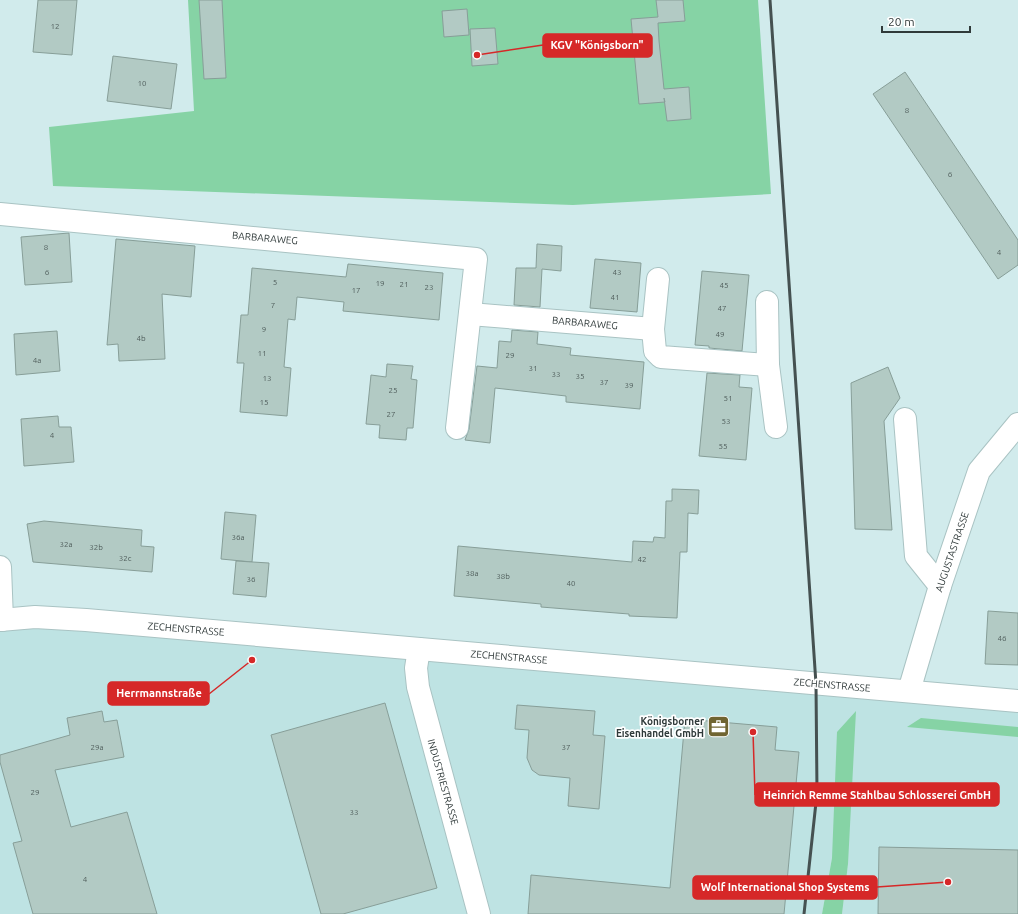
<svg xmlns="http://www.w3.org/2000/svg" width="1018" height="914" viewBox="0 0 1018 914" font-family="Ubuntu,sans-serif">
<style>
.built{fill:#bee3e3}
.green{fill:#86d3a5}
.building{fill:#b2cac4;stroke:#879e98}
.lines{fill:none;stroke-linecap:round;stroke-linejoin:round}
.minor-casing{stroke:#a9c3c3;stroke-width:24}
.minor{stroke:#fff;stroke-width:22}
.rail{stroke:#455151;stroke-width:3}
.labels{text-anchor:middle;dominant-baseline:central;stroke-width:3.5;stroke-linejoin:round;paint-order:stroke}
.number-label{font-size:8px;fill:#505e5c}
.street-label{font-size:10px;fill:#303a3a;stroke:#fff}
.poi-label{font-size:10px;font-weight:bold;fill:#303a3a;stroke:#fff;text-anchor:end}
.leader{fill:none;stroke:#d62828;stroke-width:1.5}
.callout-dot{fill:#d62828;stroke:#fff;stroke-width:1.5}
.callout{fill:#d62828;stroke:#d62828;stroke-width:1.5}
.callout-label{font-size:11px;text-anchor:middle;font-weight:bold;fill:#fff}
</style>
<rect width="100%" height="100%" fill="#d1ebec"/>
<polygon class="built" points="0,620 1018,701 1018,914 842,914 848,864 832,858 822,914 0,914"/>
<g class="green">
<polygon points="188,0 758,0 771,194 573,205 53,186 49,127 194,111"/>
<polygon points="856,711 848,864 842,914 822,914 832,858 837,732"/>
<polygon points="921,718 1018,727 1018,737 907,727"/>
</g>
<g class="building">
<polygon points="38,0 77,0 72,55 33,52"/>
<polygon points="199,0 222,0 226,78 204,79"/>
<polygon points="656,0 683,0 685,21 658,23 659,41 664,89 689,87 691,119 667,121 664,98 665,102 639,104 631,19 658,17"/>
<polygon points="467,9 469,35 444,37 442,11"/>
<polygon points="495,28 498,64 472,66 470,29"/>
<polygon points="113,56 177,64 171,109 107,101"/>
<polygon points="905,72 1018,240 1018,265 998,279 873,94"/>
<polygon points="69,233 72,282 25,285 21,237"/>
<polygon points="116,239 195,246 191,297 162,294 165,359 119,361 118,344 107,345"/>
<polygon points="537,244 562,246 561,271 542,269 540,307 514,305 516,268 536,268"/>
<polygon points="595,259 641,263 637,312 590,308"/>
<polygon points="348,264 443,273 439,320 343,311 344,302 297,297 295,320 288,319 284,367 291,368 287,416 240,412 244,363 237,363 241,315 248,315 252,268 346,277"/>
<polygon points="702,271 749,275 742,351 709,348 709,346 695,345"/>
<polygon points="512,330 538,332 537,344 571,348 570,355 644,362 640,409 566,402 566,396 495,388 490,443 465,440 469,429 477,366 497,368 499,341 511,342"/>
<polygon points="57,331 60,371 16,375 14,334"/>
<polygon points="387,364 413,366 411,379 417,380 413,428 407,428 406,440 379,438 380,425 366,424 371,375 386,377"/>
<polygon points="888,367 900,398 884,421 892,530 855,529 851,383"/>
<polygon points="707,373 740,375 739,387 752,388 746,460 699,456"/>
<polygon points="58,416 59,427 71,427 74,462 24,466 21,419"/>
<polygon points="672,489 699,490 698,514 688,513 687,552 680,552 677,618 629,616 629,614 541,607 541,604 454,596 458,546 632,562 633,541 653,542 654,537 665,538 666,501 672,501"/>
<polygon points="225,512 256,515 252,562 221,559"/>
<polygon points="44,521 142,530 141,546 154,547 152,572 33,562 27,524"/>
<polygon points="236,561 269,563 266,597 233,594"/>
<polygon points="988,611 1018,613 1018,665 985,664"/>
<polygon points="385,703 437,888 343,914 321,914 271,735"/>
<polygon points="517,705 595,711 593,735 605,736 599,809 568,806 570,778 539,775 532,770 527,758 529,730 515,729"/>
<polygon points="102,711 104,722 117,720 124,757 55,770 71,827 127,812 157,914 33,914 13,843 22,841 0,762 0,755 70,735 67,718"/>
<polygon points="685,719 777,727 775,750 799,752 784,914 528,914 531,875 670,888"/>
<polygon points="879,847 1018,850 1018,914 878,914"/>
</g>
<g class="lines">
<defs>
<g id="minor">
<polyline points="0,214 476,259 457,428"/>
<polyline points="470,314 653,329 658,279"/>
<polyline points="653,329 655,351 661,357 768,365 767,302"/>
<polyline points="768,365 776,427"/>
<polyline points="905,419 916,556 940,586"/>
<polyline points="0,567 2,620"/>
<polyline points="0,620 35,617 86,620 1018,701"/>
<polyline points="419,649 416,668 418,687 479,914"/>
<polyline points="909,691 940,586 979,471 1018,424"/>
</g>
</defs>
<use href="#minor" class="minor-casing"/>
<use href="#minor" class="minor"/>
<polyline class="rail" points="770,0 816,684 817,793 804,914"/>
</g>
<defs>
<symbol id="office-square" viewBox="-11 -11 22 22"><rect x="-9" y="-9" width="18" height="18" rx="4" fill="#706431" stroke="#fff"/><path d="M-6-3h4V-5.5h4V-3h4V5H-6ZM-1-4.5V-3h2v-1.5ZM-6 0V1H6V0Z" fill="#fff"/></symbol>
</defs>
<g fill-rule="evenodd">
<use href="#office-square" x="706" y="714" width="25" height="25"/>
</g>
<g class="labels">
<g class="number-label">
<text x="55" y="26">12</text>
<text x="142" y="83">10</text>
<text x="907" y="110">8</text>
<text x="950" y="174">6</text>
<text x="46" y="247">8</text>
<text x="999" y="252">4</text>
<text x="47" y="272">6</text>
<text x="617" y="272">43</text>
<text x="275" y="282">5</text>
<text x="380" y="283">19</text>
<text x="404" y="284">21</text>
<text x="724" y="285">45</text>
<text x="429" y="287">23</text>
<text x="356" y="290">17</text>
<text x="615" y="297">41</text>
<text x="273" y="305">7</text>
<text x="722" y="308">47</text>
<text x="264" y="329">9</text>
<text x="720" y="334">49</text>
<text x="141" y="338">4b</text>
<text x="262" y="353">11</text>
<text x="510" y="355">29</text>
<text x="37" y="360">4a</text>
<text x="533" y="368">31</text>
<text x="556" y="374">33</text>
<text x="580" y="376">35</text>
<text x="267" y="378">13</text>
<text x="604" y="382">37</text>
<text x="629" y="385">39</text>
<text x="393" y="390">25</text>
<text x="728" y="398">51</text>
<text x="264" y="402">15</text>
<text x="391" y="414">27</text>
<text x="726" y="421">53</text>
<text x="52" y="435">4</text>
<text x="723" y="446">55</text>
<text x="238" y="537">36a</text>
<text x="66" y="544">32a</text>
<text x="96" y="547">32b</text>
<text x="125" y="558">32c</text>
<text x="642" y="559">42</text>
<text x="472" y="573">38a</text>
<text x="503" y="576">38b</text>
<text x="251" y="579">36</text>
<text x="571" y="583">40</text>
<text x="1002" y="638">46</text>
<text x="97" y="747">29a</text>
<text x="566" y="747">37</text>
<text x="35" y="792">29</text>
<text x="354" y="812">33</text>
<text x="85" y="879">4</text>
</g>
<g class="street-label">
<text transform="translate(265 238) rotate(5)">BARBARAWEG</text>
<text transform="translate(585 323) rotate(5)">BARBARAWEG</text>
<text transform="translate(952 552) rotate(-71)">AUGUSTASTRASSE</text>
<text transform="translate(186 629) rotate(5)">ZECHENSTRASSE</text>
<text transform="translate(509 657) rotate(5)">ZECHENSTRASSE</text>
<text transform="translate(832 685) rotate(5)">ZECHENSTRASSE</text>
<text transform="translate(443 782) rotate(74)">INDUSTRIESTRASSE</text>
</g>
<g class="poi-label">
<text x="704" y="721">Königsborner<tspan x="704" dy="12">Eisenhandel GmbH</tspan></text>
</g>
</g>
<path class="leader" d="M477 55L543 45M252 660L209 694M753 732L755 795M948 882L877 887"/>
<g class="callout-dot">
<circle cx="477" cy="55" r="4"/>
<circle cx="252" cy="660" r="4"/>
<circle cx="753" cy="732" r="4"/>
<circle cx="948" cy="882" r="4"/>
</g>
<g class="callout">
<rect x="543" y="34" width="109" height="23" rx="4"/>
<rect x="108" y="682" width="101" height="23" rx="4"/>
<rect x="755" y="783" width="244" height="23" rx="4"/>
<rect x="693" y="876" width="184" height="23" rx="4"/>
</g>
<g class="callout-label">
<text x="597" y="49">KGV "Königsborn"</text>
<text x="159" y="697">Herrmannstraße</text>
<text x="877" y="799">Heinrich Remme Stahlbau Schlosserei GmbH</text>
<text x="785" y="891">Wolf International Shop Systems</text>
</g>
<path d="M882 26v6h88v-6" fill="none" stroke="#303a3a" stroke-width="2"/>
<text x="888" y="26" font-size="12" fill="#303a3a" stroke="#ffffff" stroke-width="3" paint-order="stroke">20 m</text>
</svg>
